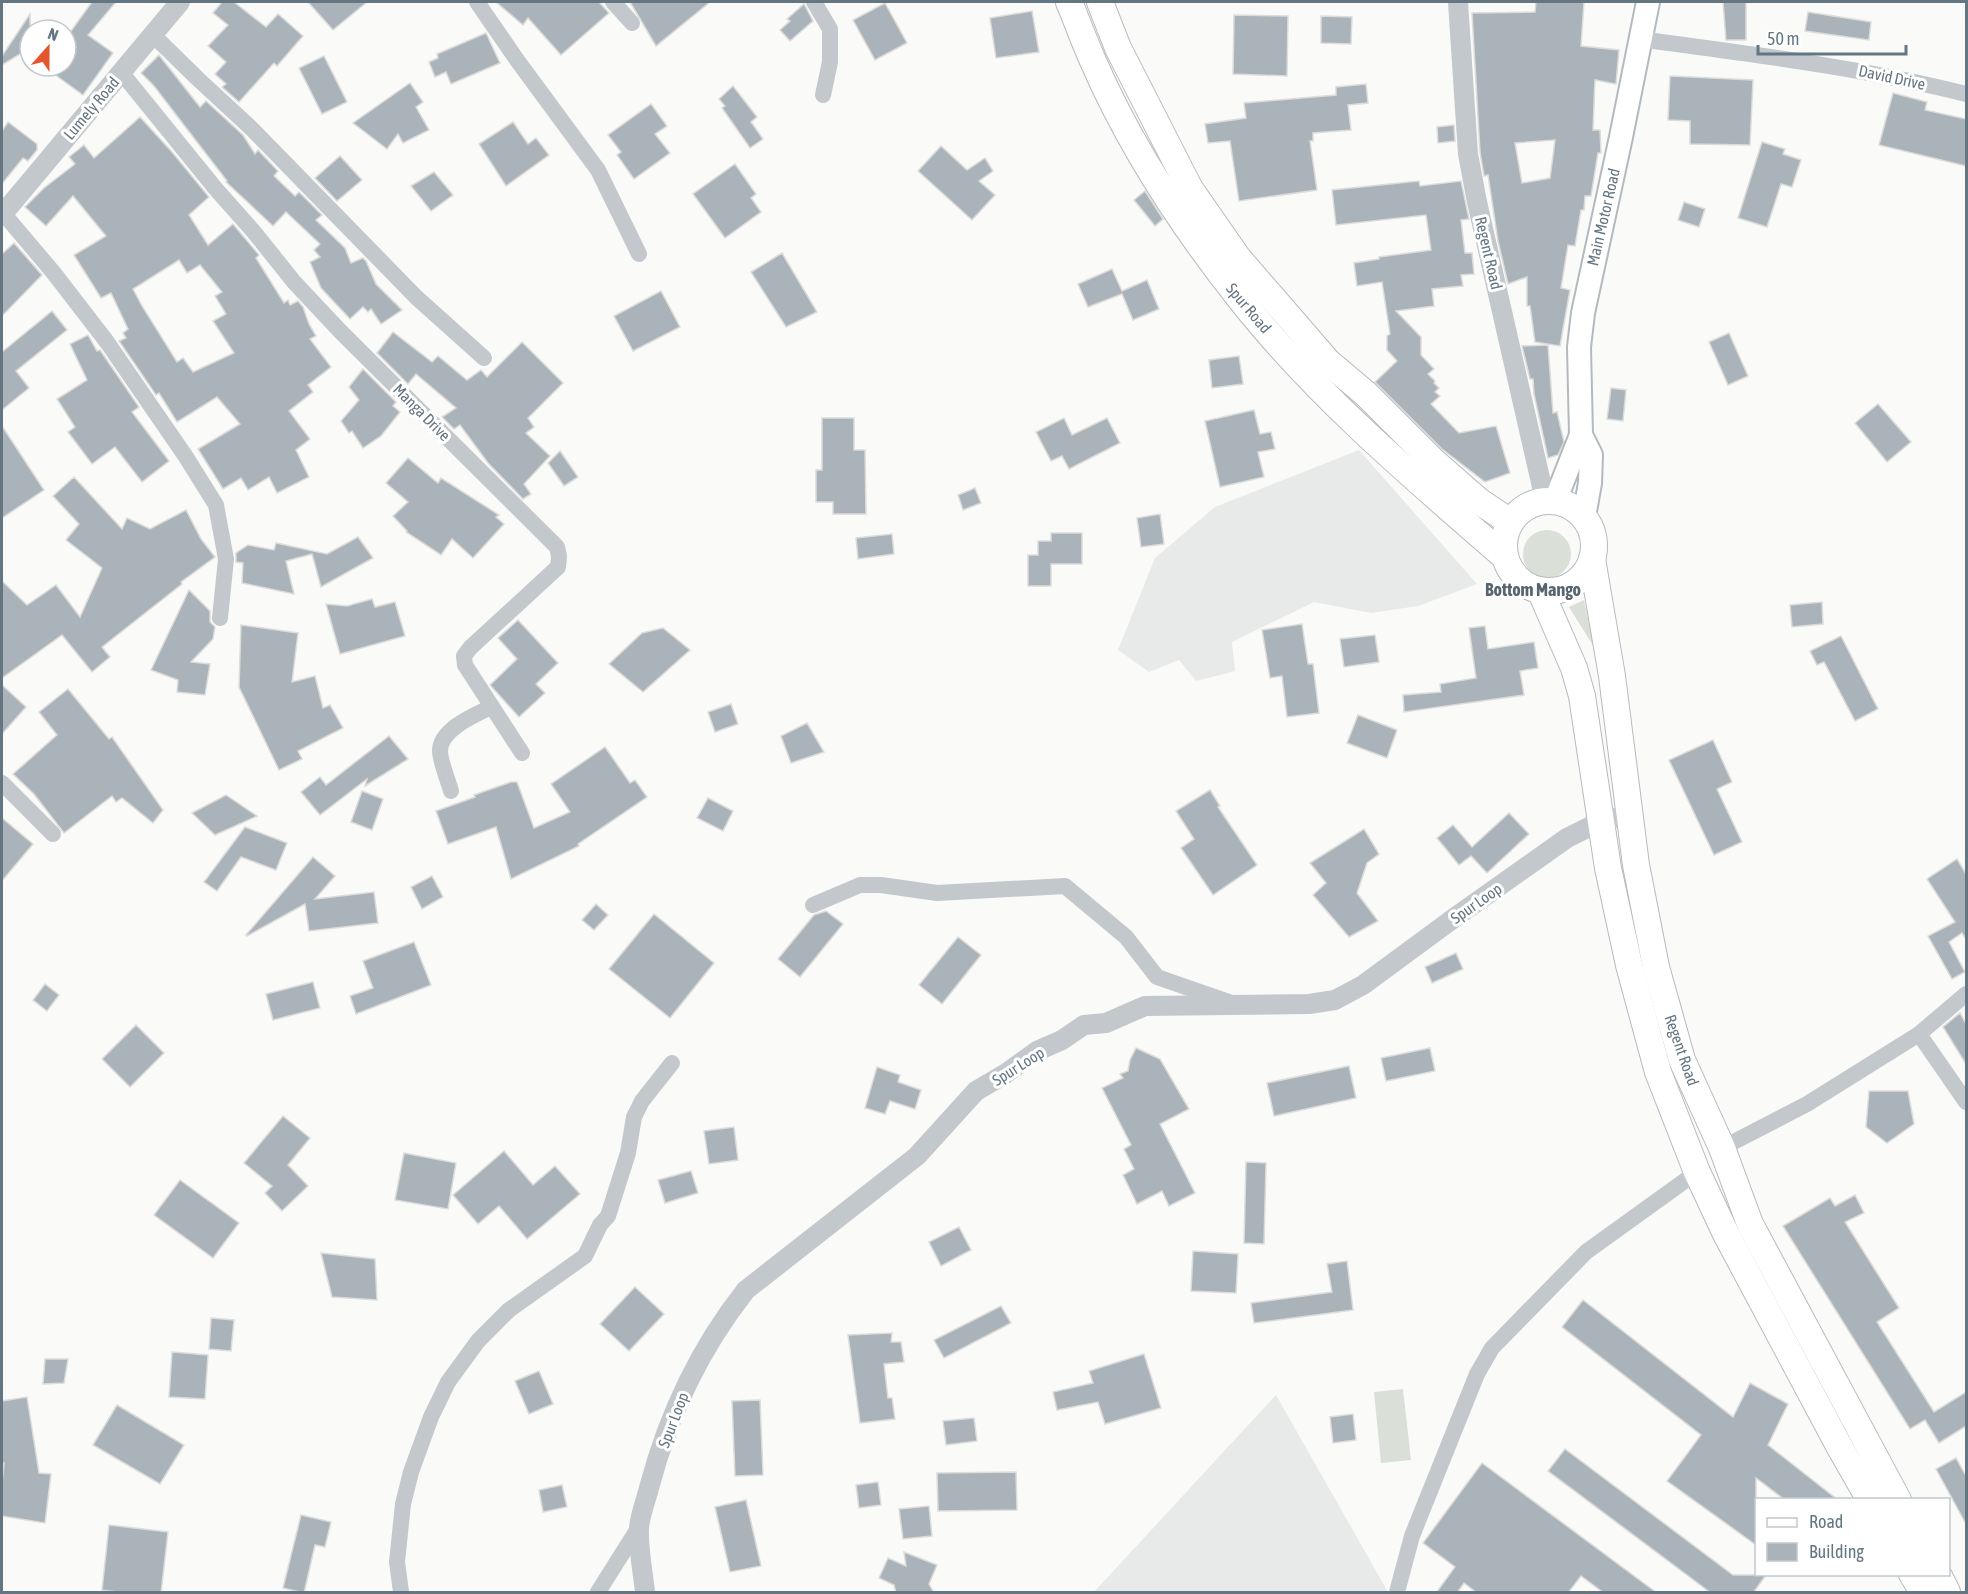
<svg xmlns="http://www.w3.org/2000/svg" width="1968" height="1594" viewBox="0 0 1968 1594" font-family="'Asap Condensed',sans-serif">
<style>
.built{fill:#e8e9e9}
.green{fill:#dadfd7}
.building{fill:#aab3b9;stroke:#dcdcda;stroke-width:1.5;fill-rule:evenodd}
.lines{fill:none;stroke-linecap:round;stroke-linejoin:round}
.secondary-casing{stroke:#b3babf;stroke-width:26}
.primary-casing{stroke:#b5babe;stroke-width:28}
.minor{stroke:#c3c8cc;stroke-width:16}
.tertiary{stroke:#c3c8cc;stroke-width:20}
.secondary{stroke:#fff;stroke-width:22}
.primary{stroke:#fff;stroke-width:26}
.labels{text-anchor:middle;dominant-baseline:central;stroke-width:6;stroke-linejoin:round;paint-order:stroke}
.street-label{font-size:16px;fill:#657683;stroke:#fff}
.neighbourhood-label{font-size:18px;font-weight:bold;fill:#57646e;stroke:#fff}
</style>
<rect width="100%" height="100%" fill="#fafaf8"/>
<g class="built">
<polygon points="1359,450 1477,584 1418,606 1371,613 1314,602 1232,642 1235,671 1196,681 1179,660 1149,672 1118,650 1155,558 1215,507"/>
<polygon points="1276,1395 1388,1592 1094,1592"/>
</g>
<g class="green">
<circle cx="1547" cy="554" r="24"/>
<polygon points="1584,600 1594,647 1569,607"/>
<polygon points="1403,1389 1411,1460 1381,1463 1374,1392"/>
</g>
<g class="building">
<polygon points="92,2 116,2 88,35 113,53 83,95 43,66 66,66 66,38"/>
<polygon points="222,2 234,2 266,27 278,14 303,36 277,66 274,63 239,102 222,87 226,84 215,74 226,62 208,46 228,25 213,13"/>
<polygon points="308,2 367,2 333,30"/>
<polygon points="496,2 599,2 609,13 561,55 528,18 523,25"/>
<polygon points="630,2 710,2 656,46"/>
<path d="M1536,2H1584L1581,46L1619,50L1616,84L1595,80L1593,130H1600L1601,153H1598L1591,196H1585L1584,210H1581L1575,246L1568,245L1561,288L1570,290L1560,346L1535,342L1530,306H1527V277L1508,284L1498,241L1488,175L1484,176L1480,152L1472,13L1535,12ZM1555,140L1550,178L1522,183L1515,143Z"/>
<polygon points="1723,2 1746,2 1746,40 1726,40"/>
<polygon points="885,3 907,43 875,60 853,20"/>
<polygon points="804,4 813,21 790,41 780,30 790,21 787,19"/>
<polygon points="1032,11 1039,52 996,58 990,18"/>
<polygon points="1808,12 1871,22 1869,40 1805,31"/>
<polygon points="30,14 30,48 2,65 2,56"/>
<polygon points="1234,15 1288,16 1287,76 1233,74"/>
<polygon points="1321,16 1352,17 1351,44 1321,43"/>
<polygon points="486,33 500,63 451,84 446,72 435,77 429,62 438,58 437,54"/>
<polygon points="159,55 200,107 206,101 243,135 255,154 258,150 278,171 274,176 295,196 299,192 322,215 316,220 345,248 351,263 363,258 366,261 376,284 402,310 381,324 371,309 368,312 363,307 350,319 321,288 310,262 320,257 314,250 320,244 286,212 273,226 226,182 227,181 154,86 141,73"/>
<polygon points="324,56 347,102 322,114 299,68"/>
<polygon points="1670,76 1753,80 1750,145 1690,144 1690,121 1668,120"/>
<polygon points="410,83 423,102 416,107 429,130 403,143 398,134 387,149 353,123"/>
<polygon points="1366,84 1368,103 1348,105 1351,130 1313,133 1313,141 1310,141 1317,190 1239,201 1230,141 1208,143 1205,124 1246,118 1244,103 1336,95 1336,87"/>
<polygon points="733,86 757,117 751,122 763,139 750,148 722,108 725,106 719,99"/>
<polygon points="1893,93 1927,102 1925,110 1966,119 1966,166 1879,145"/>
<polygon points="651,104 667,126 655,134 670,153 634,179 617,155 621,152 608,135"/>
<path d="M140,117L172,152L209,197L189,215L208,245L233,224L259,255L256,258L284,303L288,300L290,305L298,301L303,307L309,324L316,336L310,339L331,367L308,385L313,392L289,411L310,439L296,450L309,477L277,493L269,477L248,490L241,478L223,489L198,449L240,424L217,397L177,422L159,393L156,395L119,341L126,338L123,333L128,329L111,293L101,298L74,255L106,236L73,196L46,226L25,207L44,188L75,164L69,157L84,145L94,158ZM179,260L187,273L200,265L222,292L215,296L226,314L213,321L234,353L193,372L183,358L177,362L142,306L133,289Z"/>
<polygon points="8,122 37,144 37,150 28,161 23,158 2,184 2,131"/>
<polygon points="513,122 528,144 536,138 549,155 506,186 479,144"/>
<polygon points="1454,125 1455,141 1438,143 1437,127"/>
<polygon points="1762,142 1785,149 1783,154 1801,160 1792,187 1781,184 1767,227 1738,218"/>
<polygon points="941,146 967,170 985,158 993,171 979,181 995,195 972,220 918,171"/>
<polygon points="340,156 362,180 337,201 315,178"/>
<polygon points="735,164 756,194 751,198 761,212 725,238 693,194"/>
<polygon points="434,172 453,195 431,211 411,186"/>
<polygon points="1419,181 1420,186 1461,181 1469,219 1461,220 1465,253 1472,253 1474,274 1461,275 1463,286 1432,289 1434,306 1396,311 1421,337 1421,355 1434,369 1428,374 1435,381 1434,383 1439,388 1435,392 1440,396 1431,404 1459,433 1496,426 1510,473 1485,482 1442,449 1375,382 1397,361 1387,350 1387,336 1390,334 1382,282 1357,286 1354,263 1379,259 1379,257 1431,250 1426,215 1336,225 1332,190"/>
<polygon points="1145,191 1163,219 1155,226 1134,200"/>
<polygon points="1684,202 1705,209 1699,227 1678,220"/>
<polygon points="14,243 42,275 2,316 2,254"/>
<polygon points="782,253 817,312 786,327 751,272"/>
<polygon points="1112,269 1122,291 1147,280 1159,309 1133,320 1122,294 1088,307 1078,284"/>
<polygon points="661,291 680,327 633,351 614,316"/>
<polygon points="52,311 67,330 16,371 29,388 2,410 2,352"/>
<polygon points="393,332 432,362 438,356 467,380 481,370 487,377 522,342 563,383 528,418 534,427 526,433 550,456 524,484 531,494 523,499 488,463 460,425 454,429 442,417 456,408 416,374 408,384 377,353"/>
<polygon points="1729,333 1748,376 1728,385 1709,342"/>
<polygon points="88,335 97,351 100,350 139,407 132,412 169,461 142,482 115,447 92,464 68,432 75,427 57,399 87,380 70,344"/>
<polygon points="1548,345 1553,413 1557,412 1564,442 1558,455 1548,458 1534,394 1533,379 1530,379 1522,346"/>
<polygon points="1239,356 1243,384 1212,388 1209,360"/>
<polygon points="363,369 396,402 393,406 400,412 381,436 363,448 352,431 349,433 341,421 359,400 349,387"/>
<polygon points="1611,388 1626,390 1623,421 1607,419"/>
<polygon points="1878,404 1911,442 1887,462 1855,423"/>
<polygon points="1254,410 1260,434 1271,432 1275,449 1258,452 1264,477 1220,487 1205,421"/>
<polygon points="822,418 854,418 854,450 865,450 866,514 833,514 833,502 816,502 816,470 822,470"/>
<polygon points="1064,418 1072,435 1107,418 1120,443 1069,469 1062,456 1051,461 1036,432"/>
<polygon points="2,426 44,490 2,518"/>
<polygon points="560,451 578,477 564,486 548,463"/>
<polygon points="408,458 438,483 441,478 499,515 496,517 504,524 473,558 452,539 441,555 406,532 407,531 393,516 408,502 386,483"/>
<polygon points="74,477 122,529 127,518 150,529 186,510 201,539 215,557 181,582 182,584 102,647 110,657 92,672 62,635 2,678 2,581 27,605 56,585 80,617 102,568 66,540 79,524 53,496"/>
<polygon points="975,488 981,503 963,510 958,495"/>
<polygon points="1160,514 1164,544 1141,547 1137,518"/>
<polygon points="1051,533 1082,533 1082,564 1051,564 1051,586 1028,586 1028,555 1038,555 1038,541 1051,541"/>
<polygon points="892,534 894,554 858,559 856,538"/>
<polygon points="358,537 373,558 321,587 312,554 286,561 294,594 242,583 243,563 236,562 236,553 248,545 274,550 276,543 327,554"/>
<polygon points="189,590 210,611 210,622 215,627 213,639 191,662 210,664 205,695 177,692 178,680 151,670"/>
<polygon points="372,599 375,607 395,602 405,636 340,654 326,604 347,606"/>
<polygon points="1822,602 1823,624 1792,627 1790,605"/>
<polygon points="518,620 558,663 536,684 545,693 519,717 490,685 517,659 498,638"/>
<polygon points="1302,624 1308,664 1313,664 1319,713 1287,717 1282,676 1270,678 1262,630"/>
<polygon points="241,625 298,633 292,682 315,676 323,708 330,705 343,728 298,751 302,759 279,770 239,687"/>
<polygon points="1485,626 1488,649 1534,642 1538,668 1520,671 1524,695 1404,712 1403,695 1441,692 1440,684 1476,678 1469,628"/>
<polygon points="663,628 690,650 643,692 609,664 642,633"/>
<polygon points="1375,635 1379,662 1344,667 1340,639"/>
<polygon points="1841,636 1878,709 1855,721 1824,662 1817,665 1810,651"/>
<polygon points="2,685 26,707 2,734"/>
<polygon points="68,689 109,739 112,737 163,810 153,823 122,798 116,802 112,796 64,833 34,794 13,774 57,735 39,712"/>
<polygon points="731,704 738,724 715,732 708,712"/>
<polygon points="1358,715 1397,730 1387,758 1347,743"/>
<polygon points="807,723 824,752 791,763 781,736"/>
<polygon points="389,736 408,759 365,786 367,779 320,815 301,792 320,777 326,785"/>
<polygon points="1713,740 1732,782 1717,789 1742,842 1714,855 1669,760"/>
<polygon points="605,747 630,783 635,780 647,797 578,844 579,846 511,879 496,827 448,844 436,811 475,797 474,795 511,782 517,782 534,828 570,812 551,784"/>
<polygon points="1210,790 1220,806 1218,807 1257,865 1213,895 1181,848 1194,839 1176,811"/>
<polygon points="362,791 383,799 372,830 351,822"/>
<polygon points="226,795 257,816 215,835 192,813"/>
<polygon points="708,798 733,811 723,831 697,818"/>
<polygon points="1509,813 1529,834 1487,873 1471,856 1459,865 1437,838 1453,825 1472,847"/>
<polygon points="2,818 33,844 2,881"/>
<polygon points="245,827 287,843 276,870 241,857 217,891 204,882"/>
<polygon points="1364,829 1379,854 1367,863 1357,893 1378,921 1349,937 1313,895 1326,883 1310,863"/>
<polygon points="313,857 335,876 315,899 374,892 378,923 309,931 305,904 247,936 246,935"/>
<polygon points="1957,859 1966,874 1966,939 1962,933 1949,942 1965,972 1952,979 1928,936 1955,922 1927,879"/>
<polygon points="432,876 443,897 422,909 411,887"/>
<polygon points="596,904 608,915 594,930 582,920"/>
<polygon points="826,911 843,924 800,977 778,959 814,915"/>
<polygon points="654,914 714,963 670,1018 609,969"/>
<polygon points="958,937 981,955 942,1004 919,985"/>
<polygon points="414,942 431,985 356,1014 350,996 373,988 363,961"/>
<polygon points="1456,953 1463,969 1432,983 1425,967"/>
<polygon points="313,982 320,1008 273,1020 266,994"/>
<polygon points="45,984 59,995 47,1011 33,1000"/>
<polygon points="1960,1013 1966,1024 1966,1064 1943,1027"/>
<polygon points="136,1025 164,1053 130,1087 102,1059"/>
<polygon points="1136,1048 1160,1059 1189,1109 1160,1124 1195,1193 1169,1206 1162,1191 1137,1204 1123,1175 1134,1169 1124,1149 1131,1145 1102,1088 1123,1078 1120,1074 1128,1071 1130,1060"/>
<polygon points="1430,1048 1435,1071 1386,1081 1381,1058"/>
<polygon points="1349,1066 1356,1098 1274,1116 1267,1083"/>
<polygon points="877,1067 900,1075 898,1082 921,1090 915,1109 890,1101 885,1114 865,1108"/>
<polygon points="1869,1091 1908,1091 1914,1124 1887,1143 1866,1127"/>
<polygon points="283,1116 310,1138 288,1165 308,1186 282,1211 265,1193 272,1186 244,1163"/>
<polygon points="734,1127 738,1160 709,1164 704,1131"/>
<polygon points="504,1151 533,1185 555,1166 580,1194 527,1239 499,1206 478,1224 453,1195"/>
<polygon points="404,1153 456,1163 448,1209 395,1200"/>
<polygon points="1246,1162 1266,1163 1264,1244 1244,1243"/>
<polygon points="691,1171 698,1193 665,1203 658,1180"/>
<polygon points="180,1180 239,1223 213,1258 154,1215"/>
<polygon points="1855,1195 1864,1213 1845,1222 1899,1308 1877,1322 1934,1412 1966,1392 1966,1426 1939,1443 1925,1420 1910,1429 1783,1226 1830,1198 1835,1206"/>
<polygon points="959,1227 971,1250 941,1266 929,1242"/>
<polygon points="1193,1251 1238,1254 1236,1293 1191,1291"/>
<polygon points="321,1253 375,1259 377,1300 332,1297"/>
<polygon points="1347,1261 1353,1310 1254,1323 1251,1303 1332,1292 1327,1264"/>
<polygon points="635,1287 664,1314 629,1351 600,1324"/>
<polygon points="1583,1300 1733,1417 1750,1383 1788,1404 1768,1445 1838,1500 1785,1500 1756,1478 1756,1545 1667,1481 1701,1435 1562,1327"/>
<polygon points="1001,1306 1011,1323 944,1358 934,1340"/>
<polygon points="211,1318 234,1320 231,1351 209,1349"/>
<polygon points="892,1333 891,1342 901,1342 904,1362 884,1364 888,1398 892,1398 895,1419 860,1423 848,1335"/>
<polygon points="172,1352 208,1355 205,1399 169,1397"/>
<polygon points="1144,1354 1161,1408 1105,1424 1098,1402 1057,1410 1053,1392 1093,1383 1089,1371"/>
<polygon points="45,1359 68,1359 64,1383 43,1384"/>
<polygon points="539,1371 553,1404 529,1414 515,1381"/>
<polygon points="27,1397 39,1473 51,1474 45,1523 2,1516 2,1483 4,1463 2,1463 2,1401"/>
<polygon points="760,1400 763,1475 735,1476 732,1401"/>
<polygon points="117,1405 184,1445 160,1484 93,1445"/>
<polygon points="1353,1414 1356,1440 1333,1443 1330,1417"/>
<polygon points="974,1418 977,1441 946,1445 943,1421"/>
<polygon points="1565,1449 1733,1575 1766,1575 1753,1593 1711,1593 1548,1471"/>
<polygon points="1956,1458 1966,1476 1966,1524 1936,1469"/>
<polygon points="1482,1463 1657,1593 1604,1593 1581,1576 1568,1593 1477,1593 1464,1583 1457,1593 1436,1593 1455,1567 1423,1543"/>
<polygon points="1016,1472 1017,1510 938,1511 937,1473"/>
<polygon points="878,1482 881,1505 859,1508 856,1485"/>
<polygon points="562,1485 567,1507 543,1512 539,1490"/>
<polygon points="746,1500 761,1566 730,1572 715,1507"/>
<polygon points="929,1506 932,1536 903,1539 899,1509"/>
<polygon points="301,1515 331,1522 325,1547 315,1545 304,1593 283,1588"/>
<polygon points="109,1525 168,1532 161,1593 125,1593 102,1590"/>
<polygon points="904,1552 937,1565 929,1584 934,1593 896,1593 894,1585 879,1578 888,1558 906,1566"/>
</g>
<g class="lines">
<defs>
<g id="secondary">
<polyline points="1581,435 1591,455 1590,483 1584,517"/>
<polyline points="1555,501 1581,435 1579,347 1583,313 1621,137 1648,2"/>
</g>
<g id="primary">
<path d="M1069,2C1077,21 1084,41 1093,61C1130,146 1183,227 1241,300C1317,396 1413,477 1505,557"/>
<polyline points="1100,2 1118,48 1190,189 1238,258 1328,362 1366,394 1432,460 1479,501 1510,522"/>
<circle cx="1549" cy="546" r="45"/>
<polyline points="1592,559 1612,676 1636,865 1656,967 1682,1060 1722,1148 1750,1224 1898,1500"/>
<polyline points="1540,590 1574,668 1582,696 1608,868 1629,965 1658,1072 1697,1172 1726,1234 1838,1444 1870,1500"/>
<polyline points="1912,1574 1923,1592"/>
<polyline points="1938,1574 1947,1592"/>
</g>
</defs>
<use href="#secondary" class="secondary-casing"/>
<use href="#primary" class="primary-casing"/>
<g class="minor">
<polyline points="477,2 517,60 598,170 639,254"/>
<polyline points="613,2 632,23"/>
<polyline points="814,2 830,29 830,62 823,95"/>
<polyline points="153,35 198,79 253,130 416,297 484,358"/>
<path d="M1640,39C1749,54 1859,67 1966,94"/>
<polyline points="121,72 215,188 254,232 294,282 340,331 557,547 559,556 558,567 470,648 464,656 465,665 522,753"/>
<polyline points="3,213 53,272 107,342 186,457 216,505 226,559 220,618"/>
<polyline points="2,783 53,834"/>
<path d="M451,791C448,780 440,761 440,751C440,729 475,715 491,707"/>
<polyline points="813,905 860,885 881,885 937,893 1065,886 1126,937 1157,977 1229,1002"/>
<polyline points="1919,1034 1966,1102"/>
<polyline points="1722,1148 1807,1104 1919,1034 1966,994"/>
<polyline points="401,1592 397,1562 403,1504 411,1472 431,1417 448,1382 478,1341 509,1310 585,1256 600,1225 608,1216 628,1153 634,1117 642,1101 672,1063"/>
<polyline points="598,1592 639,1527"/>
<polyline points="1397,1592 1412,1536 1477,1374 1492,1348 1586,1252 1697,1172"/>
</g>
<g class="tertiary">
<polyline points="1458,2 1468,154 1477,202 1545,500"/>
<polyline points="2,215 180,2"/>
<path d="M645,1592C643,1573 638,1548 639,1528C640,1515 646,1500 649,1488C668,1416 700,1348 746,1290L917,1156L976,1091L1005,1074L1037,1051L1062,1040L1084,1025L1106,1023L1145,1006L1309,1004L1335,1000L1363,985L1454,918L1567,838L1601,821L1628,815"/>
</g>
<use href="#secondary" class="secondary"/>
<use href="#primary" class="primary"/>
</g>
<g class="labels">
<g class="street-label">
<text transform="translate(1892 77) rotate(12)">David Drive</text>
<text transform="translate(91 108) rotate(-50)">Lumely Road</text>
<text transform="translate(1603 217) rotate(-77)">Main Motor Road</text>
<text transform="translate(1489 253) rotate(77)">Regent Road</text>
<text transform="translate(1249 308) rotate(50)">Spur Road</text>
<text transform="translate(422 412) rotate(45)">Manga Drive</text>
<text transform="translate(1476 903) rotate(-35)">Spur Loop</text>
<text transform="translate(1682 1050) rotate(71)">Regent Road</text>
<text transform="translate(1018 1066) rotate(-32)">Spur Loop</text>
<text transform="translate(673 1420) rotate(-69)">Spur Loop</text>
</g>
<g class="neighbourhood-label">
<text x="1533" y="589">Bottom Mango</text>
</g>
</g>
<rect width="1968" height="1594" fill="none" stroke="#657683" stroke-width="6"/>
<rect x="1755" y="1498" width="195" height="78" fill="#ffffff" stroke="#c1c8cd" stroke-width="1.5"/>
<rect x="1767" y="1518" width="30" height="9" fill="#ffffff" stroke="#c1c8cd" stroke-width="1.5"/>
<text x="1809" y="1528" font-size="18" fill="#657683">Road</text>
<rect x="1767" y="1543" width="30" height="18" fill="#aab3b9" stroke="#c1c8cd" stroke-width="1.5"/>
<text x="1809" y="1558" font-size="18" fill="#657683">Building</text>
<g transform="translate(48 48) rotate(21)"><circle r="28" fill="#ffffff" stroke="#c1c8cd" stroke-width="1.5"/>
<path d="M0-4.5L10 22L0 15L-10 22Z" fill="#e4572e"/>
<text y="-9" font-size="16" font-weight="bold" text-anchor="middle" fill="#657683">N</text>
</g>
<path d="M1758 45v9h148v-9" fill="none" stroke="#657683" stroke-width="3"/>
<text x="1767" y="45" font-size="18" fill="#657683" stroke="#ffffff" stroke-width="4.5" paint-order="stroke">50 m</text>
</svg>
